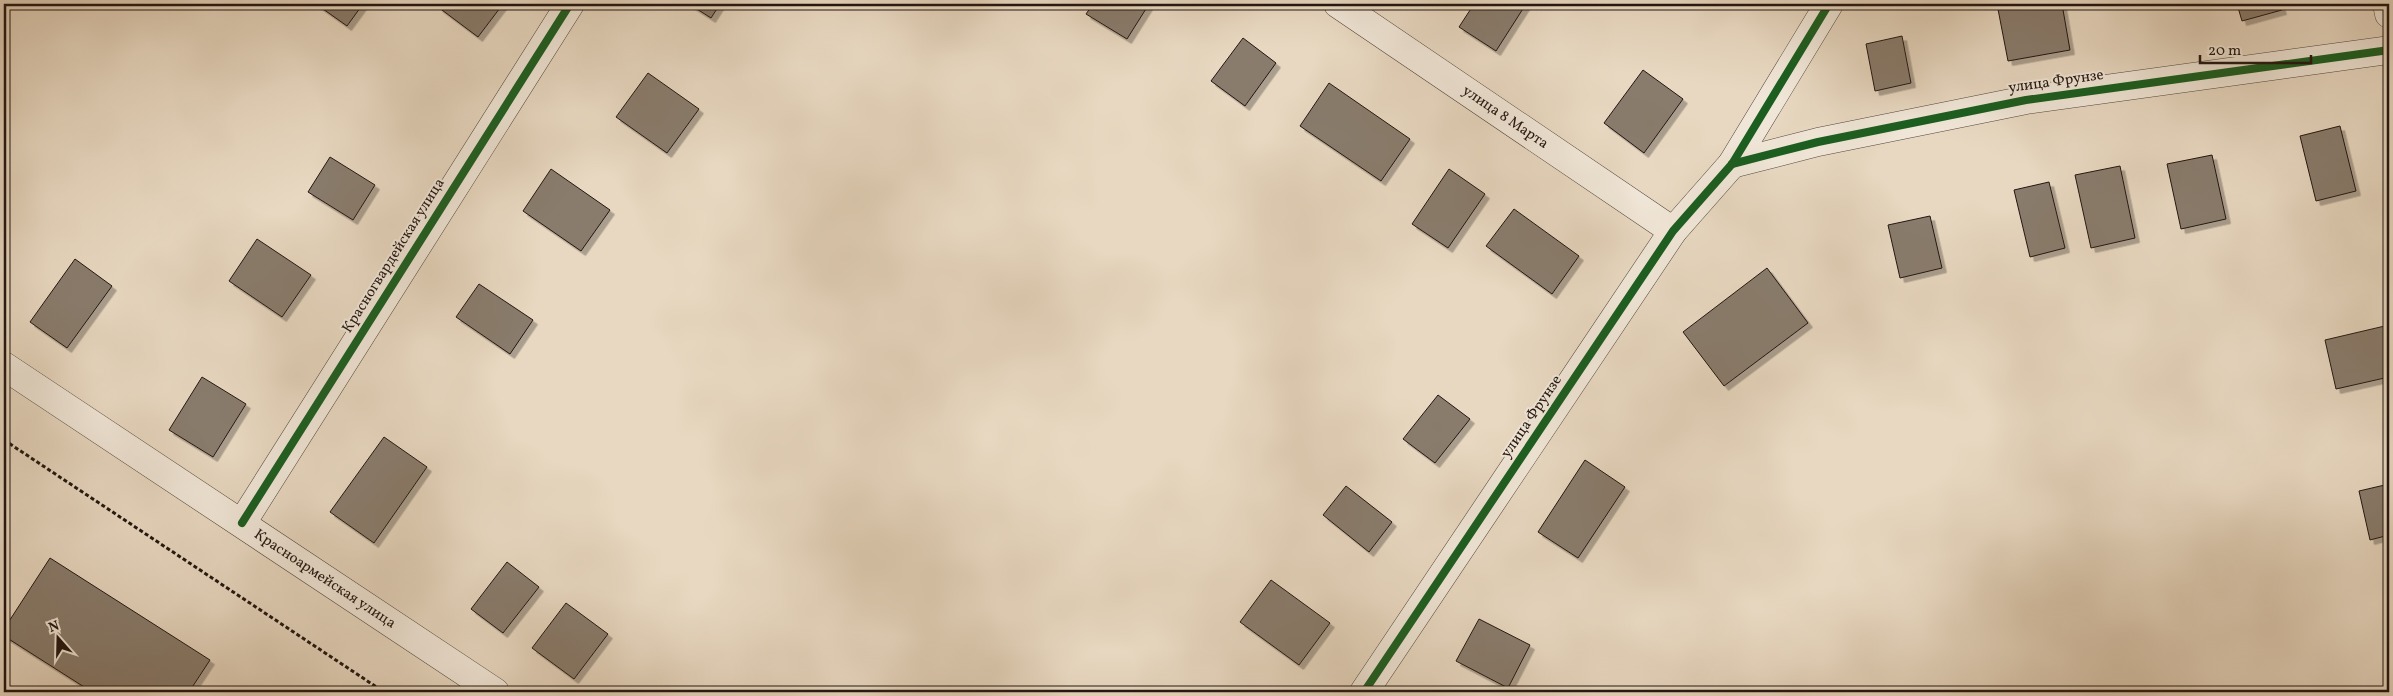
<svg xmlns="http://www.w3.org/2000/svg" width="2393" height="696" viewBox="0 0 2393 696" font-family="Vollkorn,serif">
<style>
.building{fill:#897b6d;stroke:#221611;filter:url(#shadow)}
.lines{fill:none;stroke-linecap:round;stroke-linejoin:round}
.minor-casing{stroke:#54463d;stroke-width:29}
.path{stroke:#221611;stroke-width:3;stroke-dasharray:4 2.5;stroke-linecap:butt}
.minor{stroke:#f0e6d7;stroke-width:28}
.cycleway-casing{stroke:#f0e6d7;stroke-width:11}
.cycleway{stroke:#1b5e20;stroke-width:8}
.labels{text-anchor:middle;dominant-baseline:central;stroke-width:4;stroke-linejoin:round;paint-order:stroke}
.street-label{font-size:15px;fill:#221611;stroke:#f0e6d7}
</style>
<defs>
<filter id="shadow"><feDropShadow dx="4.5" dy="4.5" stdDeviation="0" flood-color="#0004"/></filter>
</defs>
<rect width="100%" height="100%" fill="#e8d8c1"/>
<filter id="stains"><feTurbulence type="fractalNoise" baseFrequency=".004" numOctaves="4"/><feColorMatrix values="0 0 0 0 .2 0 0 0 0 .09 0 0 0 0 .02 0 0 0 .5 -.17"/></filter>
<radialGradient id="worn" r=".72"><stop offset=".6" stop-color="#630" stop-opacity="0"/><stop offset="1" stop-color="#630" stop-opacity=".3"/></radialGradient>
<g class="building">
<polygon points="316,4 363,4 347,26"/>
<polygon points="440,4 503,4 478,37 438,7"/>
<polygon points="689,4 720,4 711,18"/>
<polygon points="1093,4 1149,4 1127,39 1086,14"/>
<polygon points="1474,4 1526,4 1496,51 1459,27"/>
<polygon points="1997,4 2062,4 2070,50 2008,61"/>
<polygon points="2237,4 2280,4 2282,10 2242,21"/>
<polygon points="1902,36 1911,83 1875,91 1866,44"/>
<polygon points="1243,38 1276,63 1245,106 1211,81"/>
<polygon points="1643,70 1683,99 1644,153 1604,123"/>
<polygon points="648,73 699,109 667,153 616,117"/>
<polygon points="1329,83 1410,139 1381,181 1300,126"/>
<polygon points="2340,126 2356,191 2316,201 2300,136"/>
<polygon points="2212,155 2226,219 2181,229 2167,164"/>
<polygon points="330,157 375,185 353,220 308,192"/>
<polygon points="2120,166 2135,238 2091,248 2075,175"/>
<polygon points="551,169 610,210 581,251 523,211"/>
<polygon points="1449,169 1485,194 1448,248 1412,224"/>
<polygon points="2049,182 2065,248 2030,257 2014,190"/>
<polygon points="1514,209 1579,256 1552,294 1486,246"/>
<polygon points="1930,216 1942,268 1900,278 1888,225"/>
<polygon points="257,239 311,275 282,317 229,281"/>
<polygon points="75,259 112,286 67,348 30,322"/>
<polygon points="1767,268 1808,323 1724,386 1683,332"/>
<polygon points="479,284 533,320 510,354 456,317"/>
<polygon points="2389,325 2389,377 2336,389 2325,340"/>
<polygon points="202,377 246,404 213,457 169,430"/>
<polygon points="1438,395 1470,419 1435,463 1403,439"/>
<polygon points="384,437 427,467 374,543 330,512"/>
<polygon points="1585,460 1625,487 1578,558 1538,532"/>
<polygon points="2389,484 2389,535 2370,540 2359,491"/>
<polygon points="1346,486 1392,522 1369,552 1323,515"/>
<polygon points="50,558 210,660 189,692 92,692 4,636 4,629"/>
<polygon points="507,562 539,587 503,633 471,609"/>
<polygon points="1271,580 1330,623 1299,665 1240,622"/>
<polygon points="566,603 608,634 574,679 532,648"/>
<polygon points="1479,619 1530,645 1508,688 1456,661"/>
</g>
<g class="lines">
<defs>
<g id="minor">
<path id="s1" d="M1338,4L1673,231"/>
<polyline points="2387,4 2389,14"/>
<polyline points="1732,164 1818,142 2026,100 2389,50"/>
<path id="s2" d="M4,366L495,692"/>
<polyline points="242,523 570,4"/>
<polyline points="1364,692 1673,231 1732,164 1829,4"/>
</g>
</defs>
<use href="#minor" class="minor-casing"/>
<polyline class="path" points="4,440 384,692"/>
<use href="#minor" class="minor"/>
<defs>
<g id="cycleway">
<polyline points="1732,164 1818,142 2026,100 2389,50"/>
<polyline points="242,523 570,4"/>
<polyline points="1364,692 1673,231 1732,164 1829,4"/>
</g>
</defs>
<use href="#cycleway" class="cycleway-casing"/>
<use href="#cycleway" class="cycleway"/>
</g>
<g class="labels">
<g class="street-label">
<text transform="translate(2056 82) rotate(-8)">улица Фрунзе</text>
<text stroke="none"><textPath href="#s1" startOffset="202">улица 8 Марта</textPath></text>
<text transform="translate(394 256) rotate(-58)">Красногвардейская улица</text>
<text transform="translate(1532 417) rotate(-56)">улица Фрунзе</text>
<text stroke="none"><textPath href="#s2" startOffset="385">Красноармейская улица</textPath></text>
</g>
</g>
<rect width="2393" height="696" fill="none" stroke="#e8d8c1" stroke-width="20"/>
<rect x="5" y="5" width="2383" height="686" fill="none" stroke="#221611" stroke-width="2.5"/>
<rect x="10" y="10" width="2373" height="676" fill="none" stroke="#221611"/>
<g transform="translate(58 638) rotate(340)" stroke="#f0e6d7" stroke-width="4" paint-order="stroke">
<path d="M0-4L9 19L0 12L-9 19Z" fill="#221611"/>
<text y="-8" font-size="14" font-weight="bold" text-anchor="middle" fill="#221611">N</text>
</g>
<path d="M2200 55v8h111v-8" fill="none" stroke="#221611" stroke-width="2.5"/>
<text x="2208" y="55" font-size="15" fill="#221611" stroke="#f0e6d7" stroke-width="4" paint-order="stroke">20 m</text>
<rect width="100%" height="100%" filter="url(#stains)"/>
<rect width="100%" height="100%" fill="url(#worn)"/>
</svg>
